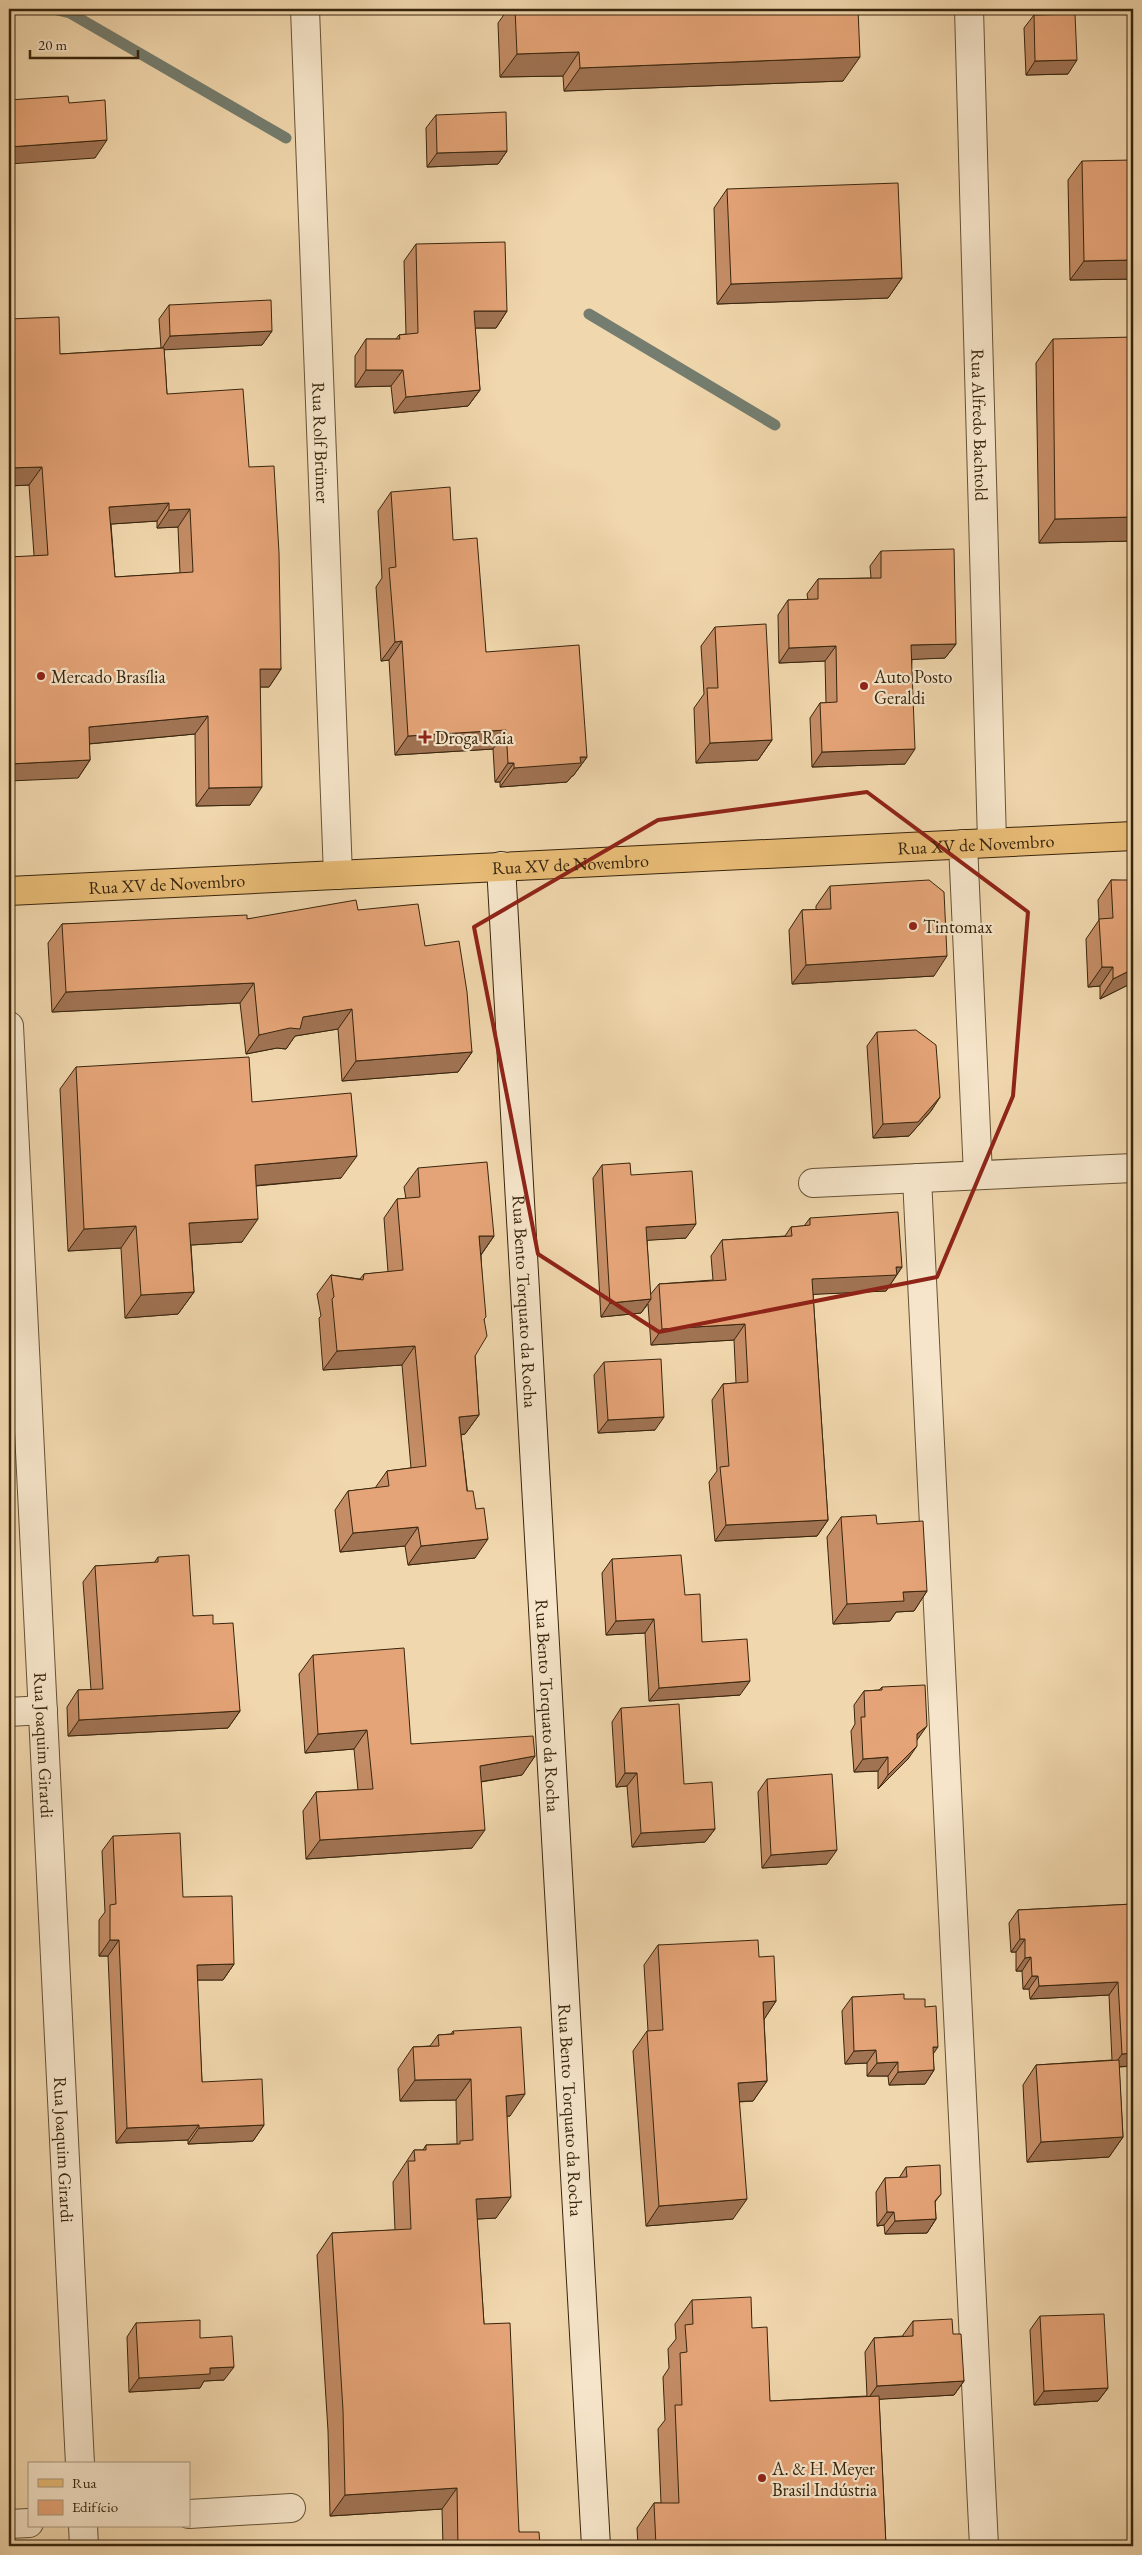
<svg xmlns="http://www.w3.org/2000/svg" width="1142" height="2555" viewBox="0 0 1142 2555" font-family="'EB Garamond',serif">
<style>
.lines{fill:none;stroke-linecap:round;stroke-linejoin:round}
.stream{stroke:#747d6f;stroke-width:11}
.street-casing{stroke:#665235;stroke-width:30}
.secondary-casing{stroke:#38250d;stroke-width:30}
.primary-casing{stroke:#38250d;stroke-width:30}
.street{stroke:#f6e5ca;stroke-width:28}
.secondary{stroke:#f6e5ca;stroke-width:28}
.primary{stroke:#e8bc76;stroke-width:28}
.wall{fill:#c58d66;stroke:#38250d;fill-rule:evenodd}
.shaded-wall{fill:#a07353;stroke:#38250d}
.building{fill:#e5a477;stroke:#38250d;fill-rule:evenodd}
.marked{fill:none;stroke:#8f2418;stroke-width:4;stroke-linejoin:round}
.poi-dot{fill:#8f2418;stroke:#f6e5ca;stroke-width:2}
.labels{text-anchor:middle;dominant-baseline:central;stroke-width:4.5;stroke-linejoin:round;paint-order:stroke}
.street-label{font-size:18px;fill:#38250d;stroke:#f6e5ca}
.poi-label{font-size:18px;fill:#38250d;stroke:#f6e5ca;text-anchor:start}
</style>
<rect width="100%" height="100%" fill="#f1d7ad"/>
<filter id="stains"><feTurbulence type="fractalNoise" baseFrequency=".004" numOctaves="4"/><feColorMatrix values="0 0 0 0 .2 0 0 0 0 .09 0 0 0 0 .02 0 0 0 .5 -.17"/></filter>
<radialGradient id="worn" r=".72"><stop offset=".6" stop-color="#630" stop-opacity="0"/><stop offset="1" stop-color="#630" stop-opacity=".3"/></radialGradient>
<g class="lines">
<g class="stream">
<polyline points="53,9 70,13 286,138"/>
<polyline points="589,314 775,425"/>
</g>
<defs>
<g id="street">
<path id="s1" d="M305,9L338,875"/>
<path id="s2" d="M969,9L992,842"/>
<polyline points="963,844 978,1175"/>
<path id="s3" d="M9,1026L80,2464"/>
<polyline points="917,1178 984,2546"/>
<polyline points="813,1183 1133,1168"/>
<polyline points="9,1712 43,1710"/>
<polyline points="189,2514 291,2508"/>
<polyline points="9,2524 29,2523"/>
<polyline points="83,2526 84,2546"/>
</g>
<g id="secondary">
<path id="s4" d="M501,866L596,2546"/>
</g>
<g id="primary">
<path id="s5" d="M9,891L1133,836"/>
</g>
</defs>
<use href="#street" class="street-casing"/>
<use href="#secondary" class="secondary-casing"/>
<use href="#primary" class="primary-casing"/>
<use href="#street" class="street"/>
<use href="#secondary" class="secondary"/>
<use href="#primary" class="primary"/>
</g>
<g class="wall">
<polygon points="508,9 858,9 843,81 564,91 563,76 500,77 498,23"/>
<polygon points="1034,15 1068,74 1026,75 1024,28"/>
<polygon points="436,115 507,151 498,164 427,167 426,128"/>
<polygon points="1082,161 1133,279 1070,280 1068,180"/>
<polygon points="727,189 902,278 888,298 717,304 714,208"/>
<polygon points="416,244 507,311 496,328 475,328 480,390 468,406 394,413 391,386 355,387 355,356 366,339 396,339 399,335 406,334 404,261"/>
<path d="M169,305L272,331L262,345L164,349L167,394L249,467L281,669L269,687H260L250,805L196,806L195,734L89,744L90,760L78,778L34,555L29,485L9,486V319L60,354L161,348L159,319ZM157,521V528L178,527L180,573L115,577L111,524Z"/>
<polygon points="1053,339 1133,541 1039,543 1036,363"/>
<polygon points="391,492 453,540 486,652 587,757 573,776 572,776 567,782 500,787 500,782 495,782 493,749 395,755 389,660 381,661 376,587 382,578 378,511"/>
<polygon points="881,551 956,644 945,658 912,659 905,764 812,767 810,718 820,703 826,703 825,661 779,663 778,615 788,600 808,600 807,594 818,579 871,578 870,566"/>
<polygon points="715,627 772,740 758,760 696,763 694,708 704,694 701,646"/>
<polygon points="1111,880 1133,881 1133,985 1128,985 1100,999 1100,986 1088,987 1086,939 1099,920 1098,900"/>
<polygon points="830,886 934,976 792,984 789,930 802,910 816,910 816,906"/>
<polygon points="358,910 425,946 472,1052 458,1072 342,1081 338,1029 295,1036 286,1049 277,1048 246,1054 240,1003 52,1012 48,943 62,924 247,919"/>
<polygon points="877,1032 940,1097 931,1111 909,1136 873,1138 867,1046"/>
<polygon points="76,1067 252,1102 341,1178 256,1186 242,1242 191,1245 194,1292 178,1314 125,1318 121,1248 68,1251 60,1089"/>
<polygon points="602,1165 631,1175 686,1238 647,1240 650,1295 659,1284 713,1280 711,1256 722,1240 785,1236 791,1227 804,1226 810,1218 902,1267 886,1291 813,1294 828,1520 817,1536 715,1541 709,1482 717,1471 712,1400 723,1384 736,1383 734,1340 651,1345 648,1304 641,1313 601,1317 593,1178"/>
<polygon points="418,1168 494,1236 481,1255 484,1320 475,1356 479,1415 465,1434 461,1435 475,1558 408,1565 405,1546 340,1552 335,1510 348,1491 375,1488 387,1471 411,1468 402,1365 323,1370 319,1318 321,1316 317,1294 331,1275 360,1279 364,1274 388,1272 384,1218 397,1199 406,1199 404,1187"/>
<polygon points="604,1362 655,1430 598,1433 594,1375"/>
<polygon points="841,1517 877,1524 927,1591 914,1611 896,1612 890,1621 833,1624 827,1537"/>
<polygon points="158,1557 193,1616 213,1624 240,1711 228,1728 68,1736 67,1707 78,1690 91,1690 83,1582 95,1566 154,1563"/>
<polygon points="612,1559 685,1595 702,1642 740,1695 649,1701 645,1633 606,1635 602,1573"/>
<polygon points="313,1655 411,1744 535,1756 522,1775 481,1782 472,1848 306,1859 303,1811 316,1792 358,1790 354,1749 305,1753 299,1674"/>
<polygon points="882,1687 917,1740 908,1759 878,1789 878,1771 854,1772 851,1731 855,1724 854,1705 864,1691 879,1690"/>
<polygon points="621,1708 684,1784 715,1829 705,1842 632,1847 627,1786 616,1787 612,1722"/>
<polygon points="767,1779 827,1864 762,1868 758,1792"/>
<polygon points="113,1836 183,1897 234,1964 223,1980 197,1980 202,2082 264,2125 253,2141 188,2144 188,2140 116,2143 108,1956 99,1956 99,1920 105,1912 102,1851"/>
<polygon points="1133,1904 1133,2066 1119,2067 1123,2137 1109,2157 1027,2162 1023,2085 1036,2065 1112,2060 1109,1995 1030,1999 1029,1989 1023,1989 1022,1971 1016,1971 1016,1952 1011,1952 1009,1923 1018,1910"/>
<polygon points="658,1945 759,1957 776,2001 764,2019 767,2081 753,2101 739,2102 733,2219 646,2226 633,2051 647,2031 648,2031 644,1965"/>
<polygon points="852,1997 904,1999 925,2007 933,2054 934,2070 925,2084 889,2085 888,2076 867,2076 867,2063 845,2064 842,2011"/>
<polygon points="453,2031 510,2116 507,2116 496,2218 477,2219 484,2324 519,2532 540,2546 443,2546 442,2509 330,2516 328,2431 317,2255 332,2233 395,2230 393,2182 414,2150 423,2150 426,2145 457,2144 456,2100 400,2101 398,2069 413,2047 430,2046 438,2035 451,2034"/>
<polygon points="906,2167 941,2194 935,2202 936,2219 927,2233 885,2234 884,2225 877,2226 876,2192 885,2178 899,2178"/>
<polygon points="692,2300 752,2328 770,2401 867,2396 865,2352 874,2338 903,2336 903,2335 913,2321 953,2334 964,2381 954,2395 879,2399 886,2546 638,2546 637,2528 654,2503 661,2503 658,2429 665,2420 663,2377 669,2368 668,2349 676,2339 675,2324"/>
<polygon points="1040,2316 1108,2388 1098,2401 1034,2405 1030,2330"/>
<polygon points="136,2323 200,2338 224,2380 204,2381 200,2388 129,2392 127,2337"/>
</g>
<g class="shaded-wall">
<polygon points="579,52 563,76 500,77 517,54"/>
<polygon points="860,57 843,81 564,91 580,68"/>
<polygon points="1077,60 1068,74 1026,75 1035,61"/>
<polygon points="107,140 95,158 9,164 9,147"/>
<polygon points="507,151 498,164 427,167 437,153"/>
<polygon points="9,225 13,225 9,230"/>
<polygon points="1133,260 1133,279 1070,280 1084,261"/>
<polygon points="902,278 888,298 717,304 731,284"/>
<polygon points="474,311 507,311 496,328 463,328"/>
<polygon points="272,331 262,345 161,350 170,336"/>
<polygon points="366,370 403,370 391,386 355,387"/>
<polygon points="480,390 468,406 394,413 406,397"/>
<polygon points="42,467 29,485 9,486 9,468"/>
<polygon points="169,503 157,521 97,525 109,507"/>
<polygon points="190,509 178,527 157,528 169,510"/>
<polygon points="1133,517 1133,541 1039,543 1055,519"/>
<polygon points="402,641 389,660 381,661 395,642"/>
<polygon points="956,644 945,658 901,660 911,645"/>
<polygon points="836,646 825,661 779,663 789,648"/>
<polygon points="260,669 281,669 269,687 247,687"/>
<polygon points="208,716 195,734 76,745 89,727"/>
<polygon points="506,730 493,749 395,755 408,736"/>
<polygon points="772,740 758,760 696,763 710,743"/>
<polygon points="915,749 905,764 812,767 822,752"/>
<polygon points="580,757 587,757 573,776 572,776 567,782 500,787 514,768"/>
<polygon points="90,760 78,778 9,781 9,764"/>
<polygon points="508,763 514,763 500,782 495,782"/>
<polygon points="262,787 250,805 196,806 209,788"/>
<polygon points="947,956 934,976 792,984 806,965"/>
<polygon points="1102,967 1113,967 1100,986 1088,987"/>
<polygon points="1133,969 1133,985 1128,985 1100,999 1113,979"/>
<polygon points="254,983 240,1003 52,1012 66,992"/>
<polygon points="352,1009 338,1029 295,1036 286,1049 277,1048 246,1054 259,1035 303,1017"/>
<polygon points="472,1052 458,1072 342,1081 356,1061"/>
<polygon points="940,1097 931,1111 909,1136 873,1138 883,1124"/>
<polygon points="357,1156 341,1178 239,1187 255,1165"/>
<polygon points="258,1219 242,1242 174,1246 189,1223"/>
<polygon points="696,1224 686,1238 636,1241 646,1227"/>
<polygon points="136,1226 121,1248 68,1251 84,1229"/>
<polygon points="479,1236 494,1236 480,1256"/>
<polygon points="896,1267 902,1267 886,1291 801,1295 812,1279"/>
<polygon points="194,1292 178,1314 125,1318 141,1295"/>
<polygon points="651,1299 641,1313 601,1317 610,1303"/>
<polygon points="745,1324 734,1340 651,1345 662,1329"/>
<polygon points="415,1346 402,1365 323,1370 337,1351"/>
<polygon points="479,1415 465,1434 446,1436 459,1417"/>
<polygon points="664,1417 655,1430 598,1433 608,1420"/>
<polygon points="828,1520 817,1536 715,1541 726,1525"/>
<polygon points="418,1527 405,1546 340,1552 353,1533"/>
<polygon points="488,1539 475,1558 408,1565 421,1546"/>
<polygon points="927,1591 914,1611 896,1612 890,1621 833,1624 847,1604 903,1592"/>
<polygon points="654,1619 645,1633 606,1635 616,1621"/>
<polygon points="750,1681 740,1695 649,1701 659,1688"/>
<polygon points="240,1711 228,1728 68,1736 79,1720"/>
<polygon points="927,1726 917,1740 907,1747 917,1734"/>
<polygon points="367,1730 354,1749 305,1753 318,1734"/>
<polygon points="917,1746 908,1759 878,1789 888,1775"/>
<polygon points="535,1756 522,1775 466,1784 480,1766"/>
<polygon points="888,1757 878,1771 854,1772 863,1759"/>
<polygon points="625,1773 637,1773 627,1786 616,1787"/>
<polygon points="715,1829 705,1842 632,1847 641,1833"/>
<polygon points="485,1830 472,1848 306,1859 320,1840"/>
<polygon points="837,1850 827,1864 762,1868 771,1855"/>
<polygon points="1020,1939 1025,1939 1016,1952 1011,1952"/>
<polygon points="110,1940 119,1940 108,1956 99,1956"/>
<polygon points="1031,1957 1022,1971 1016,1971 1025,1958"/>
<polygon points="234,1964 223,1980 186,1980 197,1965"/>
<polygon points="1032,1976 1038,1976 1029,1989 1023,1989"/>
<polygon points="1118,1982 1109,1995 1030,1999 1039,1986"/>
<polygon points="776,2001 763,2021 763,2002"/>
<polygon points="933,2047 938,2047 929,2060"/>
<polygon points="876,2050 867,2063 845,2064 854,2051"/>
<polygon points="1133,2053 1133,2066 1113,2067 1122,2054"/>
<polygon points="898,2062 888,2076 867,2076 877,2063"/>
<polygon points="934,2070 925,2084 889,2085 898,2072"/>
<polygon points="471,2079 456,2100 400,2101 415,2080"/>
<polygon points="767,2081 753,2101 724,2102 738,2083"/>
<polygon points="525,2094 510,2116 491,2117 506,2096"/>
<polygon points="199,2125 188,2140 116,2143 127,2128"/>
<polygon points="264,2125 253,2141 188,2144 199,2128"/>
<polygon points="1123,2137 1109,2157 1027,2162 1041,2142"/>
<polygon points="511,2197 496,2218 461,2220 476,2199"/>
<polygon points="747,2199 733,2219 646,2226 659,2206"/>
<polygon points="887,2212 894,2212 884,2225 877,2226"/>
<polygon points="936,2219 927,2233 885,2234 895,2221"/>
<polygon points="234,2367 224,2380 204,2381 200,2388 129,2392 139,2378 210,2368"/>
<polygon points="964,2381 954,2395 867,2400 877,2386"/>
<polygon points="1108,2388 1098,2401 1034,2405 1044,2391"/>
<polygon points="457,2488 442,2509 330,2516 345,2495"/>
</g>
<g class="building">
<polygon points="515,9 858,9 860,57 580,68 579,52 517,54"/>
<polygon points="1075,14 1077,60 1035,61 1034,15"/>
<polygon points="68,96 69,103 105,100 107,140 9,147 9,100"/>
<polygon points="506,112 507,151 437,153 436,115"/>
<polygon points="1133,160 1133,260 1084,261 1082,161"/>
<polygon points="9,168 13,225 9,225"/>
<polygon points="898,183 902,278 731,284 727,189"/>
<polygon points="505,242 507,311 474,311 480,390 406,397 403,370 366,370 366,339 400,339 399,335 418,333 416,244"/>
<polygon points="271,300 272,331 170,336 169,305"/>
<path d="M59,317L60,354L164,348L167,394L243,389L249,467L274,466L279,553L281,669H260L262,787L209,788L208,716L89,727L90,760L9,764V557L48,555L42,467L9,468V319ZM169,503V510L190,509L193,572L115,577L109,507Z"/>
<polygon points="1133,337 1133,517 1055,519 1053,339"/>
<polygon points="450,487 453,540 477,538 486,652 579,645 587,757 580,757 581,763 514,768 514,763 508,763 506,730 408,736 402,641 395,642 389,568 396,567 391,492"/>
<polygon points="954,549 956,644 911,645 915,749 822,752 820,703 837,702 836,646 789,648 788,600 818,599 818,579 881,578 881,551"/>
<polygon points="766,624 772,740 710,743 707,688 718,688 715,627"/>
<polygon points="929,880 944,892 947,956 806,965 802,910 831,909 830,886"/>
<polygon points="1111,880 1131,880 1133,881 1133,969 1113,979 1113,967 1102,967 1099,919 1113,918"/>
<polygon points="356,900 358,910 418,904 425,946 459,941 467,992 472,1052 356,1061 352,1009 303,1017 300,1029 290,1028 259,1035 254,983 66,992 62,924 247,915 247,919"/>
<polygon points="916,1030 936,1045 940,1097 918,1122 883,1124 877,1032"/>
<polygon points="249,1057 252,1102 351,1093 357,1156 255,1165 258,1219 189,1223 194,1292 141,1295 136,1226 84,1229 76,1067"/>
<polygon points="487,1162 494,1236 479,1236 486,1317 484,1319 487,1336 475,1356 479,1415 459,1417 467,1491 473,1491 476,1509 484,1508 488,1539 421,1546 418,1527 353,1533 348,1491 389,1486 387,1471 426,1466 415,1346 337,1351 332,1299 334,1297 331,1275 363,1280 364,1274 403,1270 397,1199 420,1197 418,1168"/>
<polygon points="630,1163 631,1175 692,1171 696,1224 646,1227 651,1299 610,1303 602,1165"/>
<polygon points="898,1212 902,1267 896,1267 897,1275 812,1279 828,1520 726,1525 720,1467 729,1466 723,1384 748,1382 745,1324 662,1329 659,1284 726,1280 722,1240 792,1236 791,1227 810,1225 810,1218"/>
<polygon points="661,1359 664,1417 608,1420 604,1362"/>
<polygon points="876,1515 877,1524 923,1521 927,1591 903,1592 904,1601 847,1604 841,1517"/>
<polygon points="189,1555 193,1616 213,1615 213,1624 233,1623 240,1711 79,1720 78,1690 103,1689 95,1566 158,1562 158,1557"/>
<polygon points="681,1555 685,1595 700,1594 702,1642 747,1639 750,1681 659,1688 654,1619 616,1621 612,1559"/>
<polygon points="404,1648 411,1744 533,1736 535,1756 480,1766 485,1830 320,1840 316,1792 373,1789 367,1730 318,1734 313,1655"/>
<polygon points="925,1685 927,1726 917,1734 917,1746 888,1775 888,1757 863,1759 861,1717 865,1717 864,1691 882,1690 882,1687"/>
<polygon points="679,1704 684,1784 712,1782 715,1829 641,1833 637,1773 625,1773 621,1708"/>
<polygon points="832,1774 837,1850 771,1855 767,1779"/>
<polygon points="180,1833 183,1897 232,1896 234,1964 197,1965 202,2082 262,2079 264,2125 199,2128 199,2125 127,2128 119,1940 110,1940 110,1905 116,1904 113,1836"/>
<polygon points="1133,1904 1133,2053 1122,2054 1118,1982 1039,1986 1038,1976 1032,1976 1031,1957 1025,1958 1025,1939 1020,1939 1018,1910"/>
<polygon points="758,1940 759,1957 774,1956 776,2001 763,2002 767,2081 738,2083 747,2199 659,2206 647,2031 663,2030 658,1945"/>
<polygon points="904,1994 904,1999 925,1999 925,2007 936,2006 938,2047 933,2047 934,2070 898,2072 898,2062 877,2063 876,2050 854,2051 852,1997"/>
<polygon points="521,2027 525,2094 506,2096 511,2197 476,2199 484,2324 510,2323 519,2532 539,2532 540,2546 458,2546 457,2488 345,2495 343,2410 332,2233 411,2229 408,2161 415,2161 414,2150 426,2150 426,2145 460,2144 460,2141 473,2140 471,2079 415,2080 413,2047 439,2046 438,2035 454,2034 453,2031"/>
<polygon points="1119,2060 1123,2137 1041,2142 1036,2065"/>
<polygon points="940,2165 941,2194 935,2201 936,2219 895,2221 894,2212 887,2212 885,2178 907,2177 906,2167"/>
<polygon points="751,2297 752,2328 767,2327 770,2401 879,2396 886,2546 656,2546 654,2503 679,2503 675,2405 682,2405 680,2353 687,2352 685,2325 693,2324 692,2300"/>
<polygon points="1104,2314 1108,2388 1044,2391 1040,2316"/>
<polygon points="952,2319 953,2334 961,2334 964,2381 877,2386 874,2338 913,2336 913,2321"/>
<polygon points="200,2320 200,2338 232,2336 234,2367 210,2368 210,2374 139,2378 136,2323"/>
</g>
<path class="marked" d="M867,792L1028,912L1013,1096L937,1277L659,1332L538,1254L474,927L658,820Z"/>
<g class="poi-dot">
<circle cx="41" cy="676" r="5"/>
<circle cx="864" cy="686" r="5"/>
<path d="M422.5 729.5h5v5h5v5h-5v5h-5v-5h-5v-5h5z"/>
<circle cx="913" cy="926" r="5"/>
<circle cx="762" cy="2478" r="5"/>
</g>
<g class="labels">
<g class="street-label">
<text stroke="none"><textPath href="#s2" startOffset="416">Rua Alfredo Bachtold</textPath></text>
<text stroke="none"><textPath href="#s1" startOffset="434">Rua Rolf Brümer</textPath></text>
<text stroke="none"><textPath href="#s5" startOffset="968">Rua XV de Novembro</textPath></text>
<text stroke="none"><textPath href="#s5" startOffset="562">Rua XV de Novembro</textPath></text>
<text stroke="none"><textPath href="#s5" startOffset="158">Rua XV de Novembro</textPath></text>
<text stroke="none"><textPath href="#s4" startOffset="436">Rua Bento Torquato da Rocha</textPath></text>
<text stroke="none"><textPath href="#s4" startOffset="841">Rua Bento Torquato da Rocha</textPath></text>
<text stroke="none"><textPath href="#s3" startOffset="720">Rua Joaquim Girardi</textPath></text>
<text stroke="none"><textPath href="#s4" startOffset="1246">Rua Bento Torquato da Rocha</textPath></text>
<text stroke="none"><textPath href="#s3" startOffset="1125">Rua Joaquim Girardi</textPath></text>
</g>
<g class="poi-label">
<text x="51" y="676">Mercado Brasília</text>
<text x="874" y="676">Auto Posto<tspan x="874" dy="21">Geraldi</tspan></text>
<text x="435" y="737">Droga Raia</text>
<text x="923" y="926">Tintomax</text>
<text x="772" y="2468">A. &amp; H. Meyer<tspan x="772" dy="21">Brasil Indústria</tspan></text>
</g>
</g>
<rect width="1142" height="2555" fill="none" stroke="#f1d7ad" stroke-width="30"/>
<rect x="10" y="10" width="1122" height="2535" fill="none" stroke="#38250d" stroke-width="2.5"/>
<rect x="15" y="15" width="1112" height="2525" fill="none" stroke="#38250d"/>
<rect x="28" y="2462" width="162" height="65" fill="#f6e5ca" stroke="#aa987e"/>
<rect x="38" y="2479" width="25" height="8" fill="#e8bc76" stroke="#aa987e"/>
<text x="72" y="2488" font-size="15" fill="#38250d">Rua</text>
<rect x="38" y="2500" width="25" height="15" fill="#e5a477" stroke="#aa987e"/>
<text x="72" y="2512" font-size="15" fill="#38250d">Edifício</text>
<path d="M30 50v8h108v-8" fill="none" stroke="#38250d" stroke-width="2.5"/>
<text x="38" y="50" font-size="15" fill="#38250d" stroke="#f6e5ca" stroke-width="4" paint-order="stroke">20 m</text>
<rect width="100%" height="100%" filter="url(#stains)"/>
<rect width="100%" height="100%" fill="url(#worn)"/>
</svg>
